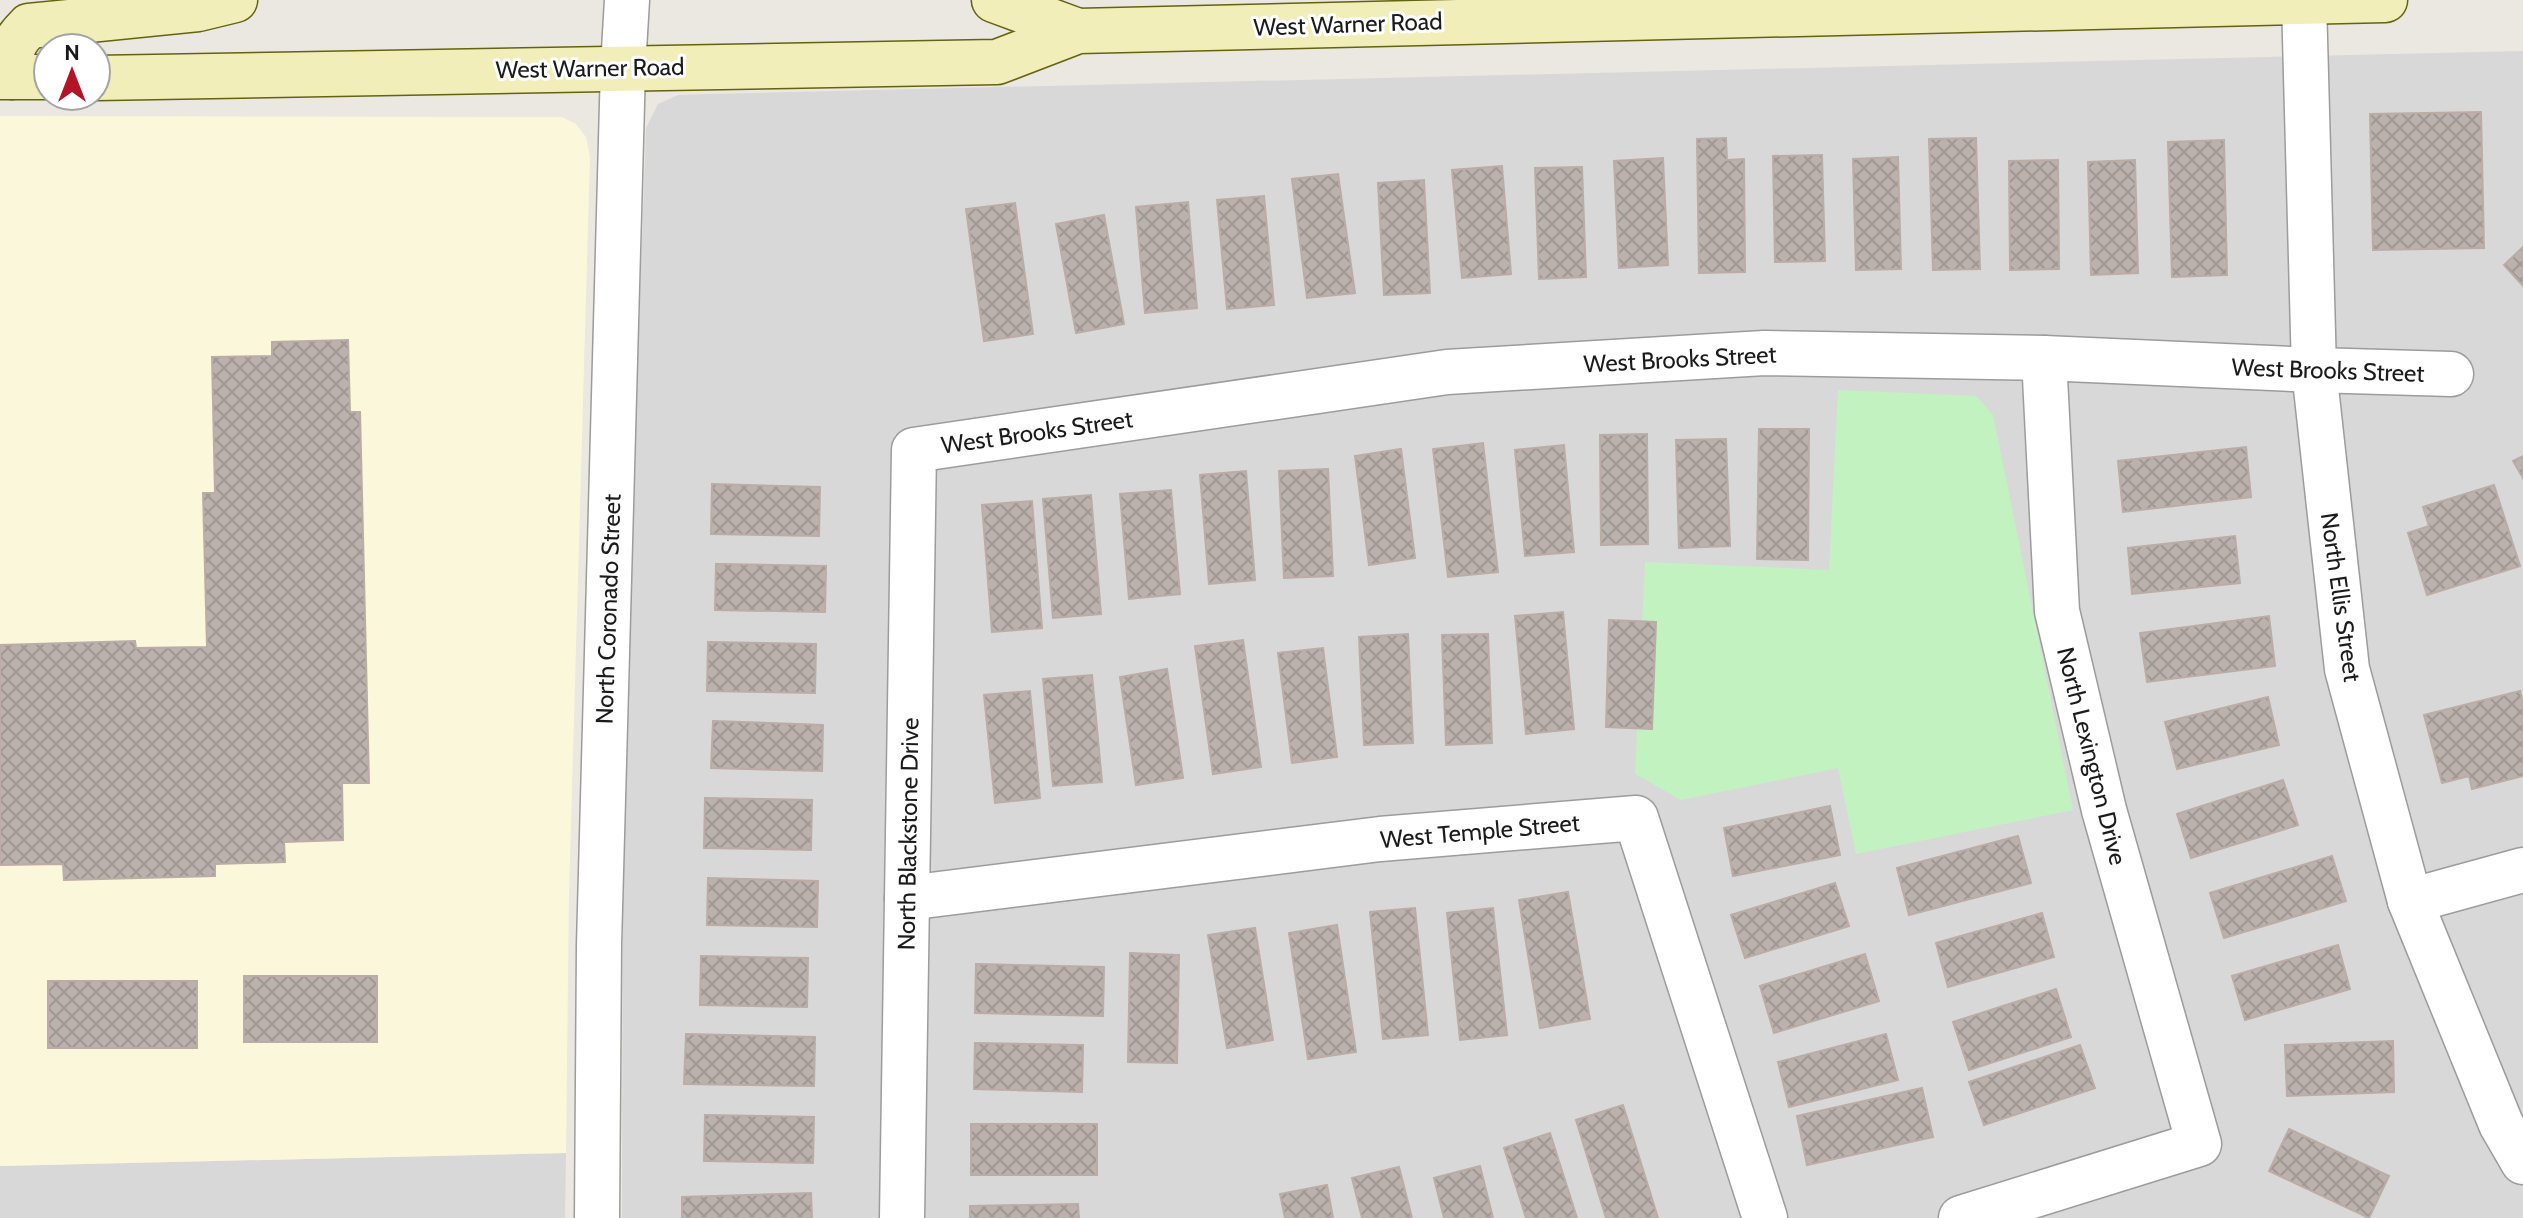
<svg xmlns="http://www.w3.org/2000/svg" width="2523" height="1218" viewBox="0 0 2523 1218" font-family="Cabin,sans-serif">
<style>
.residential{fill:#d9d8d8}
.education{fill:#fbf7db}
.park{fill:#c3f2c1}
.building{fill:url(#building-cross-hatch);stroke:#bbaca5;stroke-width:2}
.lines{fill:none;stroke-linecap:round;stroke-linejoin:round}
.minor-casing{stroke:#9c9c9c;stroke-width:47}
.secondary-casing{stroke:#646310;stroke-width:47}
.minor{stroke:#fff;stroke-width:44}
.secondary{stroke:#f1eeb9;stroke-width:44}
.labels{text-anchor:middle;dominant-baseline:central;stroke-width:6;stroke-linejoin:round;paint-order:stroke}
.street-label{font-size:24px;fill:#1b1b1b;stroke:#fff}
</style>
<defs>
<pattern id="building-cross-hatch" width="8" height="8" patternUnits="userSpaceOnUse" patternTransform="scale(2)"><rect width="8" height="8" fill="#bbb2ae"/><path d="M0 0l8 8M0 8l8-8" fill="none" stroke="#a09895"/></pattern>
</defs>
<rect width="100%" height="100%" fill="#ebe7e1"/>
<g class="residential">
<polygon points="2523,51 2523,1218 622,1218 623,776 646,128 658,104 678,95 706,94"/>
<polygon points="566,1153 565,1218 0,1218 0,1166"/>
</g>
<polygon class="education" points="0,116 562,117 576,124 586,137 590,157 569,895 566,1153 0,1166"/>
<polygon class="park" points="1838,390 1976,396 1993,415 2073,810 1856,854 1838,768 1681,800 1635,774 1645,562 1829,570"/>
<g class="building">
<polygon points="2481,112 2484,248 2373,250 2370,114"/>
<polygon points="1726,138 1727,160 1744,159 1745,272 1699,273 1697,139"/>
<polygon points="1976,138 1980,269 1933,270 1929,139"/>
<polygon points="2224,140 2227,275 2172,277 2168,142"/>
<polygon points="1822,155 1825,261 1775,262 1773,156"/>
<polygon points="1898,157 1901,269 1856,270 1853,159"/>
<polygon points="1663,158 1668,265 1619,268 1614,161"/>
<polygon points="2058,160 2059,269 2010,270 2009,161"/>
<polygon points="2135,160 2138,273 2091,275 2088,162"/>
<polygon points="1502,166 1511,274 1462,278 1452,170"/>
<polygon points="1582,167 1586,277 1539,279 1535,168"/>
<polygon points="1338,174 1355,293 1307,298 1292,179"/>
<polygon points="1424,180 1430,293 1384,295 1378,183"/>
<polygon points="1264,196 1274,305 1227,309 1217,200"/>
<polygon points="1188,202 1197,308 1145,313 1136,207"/>
<polygon points="1015,203 1033,334 984,341 966,209"/>
<polygon points="1104,215 1124,324 1076,333 1056,224"/>
<polygon points="2523,247 2523,286 2504,265"/>
<polygon points="348,340 350,412 360,412 369,783 342,783 343,840 284,842 285,862 215,864 215,876 64,880 63,864 0,865 0,645 135,641 136,648 207,647 203,493 215,493 212,357 272,356 272,342"/>
<polygon points="1759,429 1809,429 1808,560 1757,559"/>
<polygon points="1647,434 1648,544 1601,545 1600,435"/>
<polygon points="1726,439 1730,546 1679,548 1676,440"/>
<polygon points="1483,443 1498,572 1448,577 1433,449"/>
<polygon points="1564,445 1574,552 1525,556 1515,450"/>
<polygon points="2246,447 2251,497 2123,512 2118,461"/>
<polygon points="1401,449 1415,558 1369,565 1355,456"/>
<polygon points="2523,456 2523,478 2513,461"/>
<polygon points="1328,469 1333,576 1284,578 1279,471"/>
<polygon points="1246,471 1255,580 1209,584 1200,475"/>
<polygon points="712,484 820,487 819,536 711,534"/>
<polygon points="2494,485 2520,566 2427,595 2408,533 2429,526 2423,507"/>
<polygon points="1171,490 1180,594 1129,599 1120,494"/>
<polygon points="1091,495 1101,614 1053,618 1043,499"/>
<polygon points="1032,501 1042,628 992,632 982,505"/>
<polygon points="2235,536 2240,583 2132,594 2128,548"/>
<polygon points="716,564 826,566 825,612 715,610"/>
<polygon points="1563,612 1574,729 1526,734 1515,616"/>
<polygon points="2269,616 2275,666 2147,682 2140,633"/>
<polygon points="1609,620 1656,622 1652,729 1606,727"/>
<polygon points="1408,634 1413,743 1364,745 1359,637"/>
<polygon points="1488,634 1492,743 1446,745 1442,635"/>
<polygon points="1243,640 1261,767 1213,774 1195,646"/>
<polygon points="708,642 816,644 815,693 707,691"/>
<polygon points="1323,648 1337,757 1292,763 1278,653"/>
<polygon points="1167,669 1183,778 1136,785 1120,677"/>
<polygon points="1092,675 1102,782 1053,786 1043,679"/>
<polygon points="1030,691 1040,798 995,803 984,695"/>
<polygon points="2520,691 2523,703 2523,776 2472,789 2469,776 2442,783 2424,715"/>
<polygon points="2268,697 2279,745 2177,769 2165,722"/>
<polygon points="713,721 823,725 822,771 711,768"/>
<polygon points="2283,780 2298,825 2191,858 2177,814"/>
<polygon points="705,798 812,800 811,850 704,848"/>
<polygon points="1830,806 1840,855 1733,876 1724,828"/>
<polygon points="2018,836 2031,883 1909,915 1897,868"/>
<polygon points="2332,856 2346,901 2224,938 2210,893"/>
<polygon points="708,878 818,881 817,927 707,925"/>
<polygon points="1835,883 1849,926 1745,958 1731,915"/>
<polygon points="1568,892 1590,1019 1540,1028 1519,900"/>
<polygon points="1415,908 1428,1035 1383,1039 1370,912"/>
<polygon points="1493,908 1507,1035 1460,1040 1447,913"/>
<polygon points="2042,913 2054,957 1948,987 1936,943"/>
<polygon points="1337,925 1356,1052 1308,1059 1289,933"/>
<polygon points="1255,928 1273,1040 1227,1048 1208,935"/>
<polygon points="2338,945 2350,989 2245,1020 2232,976"/>
<polygon points="1130,953 1179,955 1177,1063 1128,1062"/>
<polygon points="1865,954 1879,1001 1774,1033 1760,986"/>
<polygon points="701,956 808,958 807,1007 700,1005"/>
<polygon points="976,964 1104,967 1103,1016 975,1013"/>
<rect x="244" y="976" width="133" height="66"/>
<rect x="48" y="981" width="149" height="67"/>
<polygon points="2056,989 2071,1037 1969,1070 1953,1022"/>
<polygon points="686,1034 815,1037 814,1086 684,1084"/>
<polygon points="1886,1034 1898,1080 1789,1107 1778,1062"/>
<polygon points="2393,1041 2394,1092 2287,1096 2285,1045"/>
<polygon points="975,1043 1083,1045 1082,1092 974,1089"/>
<polygon points="2080,1045 2095,1088 1984,1125 1969,1082"/>
<polygon points="1922,1088 1933,1137 1807,1165 1797,1116"/>
<polygon points="1623,1105 1658,1218 1606,1218 1576,1120"/>
<polygon points="705,1115 814,1117 813,1163 704,1161"/>
<rect x="971" y="1124" width="126" height="51"/>
<polygon points="2289,1129 2389,1176 2369,1218 2269,1171"/>
<polygon points="1550,1133 1577,1218 1526,1218 1504,1148"/>
<polygon points="1480,1166 1493,1218 1444,1218 1434,1178"/>
<polygon points="1399,1167 1412,1218 1362,1218 1352,1178"/>
<polygon points="1327,1185 1333,1218 1285,1218 1280,1194"/>
<polygon points="811,1193 812,1218 682,1218 682,1197"/>
<polygon points="1078,1204 1079,1218 970,1218 970,1206"/>
</g>
<g class="lines">
<defs>
<g id="minor">
<polyline points="2304,1 2314,370 2347,669 2410,901 2501,1124 2523,1162"/>
<polyline points="907,898 1380,839 1636,818 1765,1218"/>
<polyline points="2410,901 2523,870"/>
<polyline points="597,1218 599,945 623,67 627,0"/>
<polyline points="902,1218 914,450 1447,372 1764,353 2044,358 2314,370 2451,374"/>
<polyline points="1961,1218 2199,1144 2104,810 2057,611 2044,358"/>
</g>
<g id="secondary">
<polyline points="994,0 1078,31"/>
<polyline points="0,77 48,77"/>
<path d="M12,77C11,50 10,45 29,26L198,9L235,0"/>
<polyline points="96,78 997,62 1078,31 2385,0"/>
</g>
</defs>
<use href="#minor" class="minor-casing"/>
<use href="#secondary" class="secondary-casing"/>
<use href="#minor" class="minor"/>
<use href="#secondary" class="secondary"/>
</g>
<g class="labels">
<g class="street-label">
<text transform="translate(1348 24) rotate(-2)">West Warner Road</text>
<text transform="translate(590 68) rotate(-1)">West Warner Road</text>
<text transform="translate(1680 359) rotate(-3)">West Brooks Street</text>
<text transform="translate(2328 370) rotate(2)">West Brooks Street</text>
<text transform="translate(1037 432) rotate(-8)">West Brooks Street</text>
<text transform="translate(2341 597) rotate(82)">North Ellis Street</text>
<text transform="translate(608 609) rotate(-88)">North Coronado Street</text>
<text transform="translate(2092 756) rotate(76)">North Lexington Drive</text>
<text transform="translate(1480 831) rotate(-5)">West Temple Street</text>
<text transform="translate(908 834) rotate(-89)">North Blackstone Drive</text>
</g>
</g>
<g transform="translate(72 72)"><circle r="38" fill="#ffffff" stroke="#a4a4a4" stroke-width="2"/>
<path d="M0-6L14 30L0 20L-14 30Z" fill="#b11527"/>
<text y="-12" font-size="22" font-weight="bold" text-anchor="middle" fill="#1b1b1b">N</text>
</g>
</svg>
